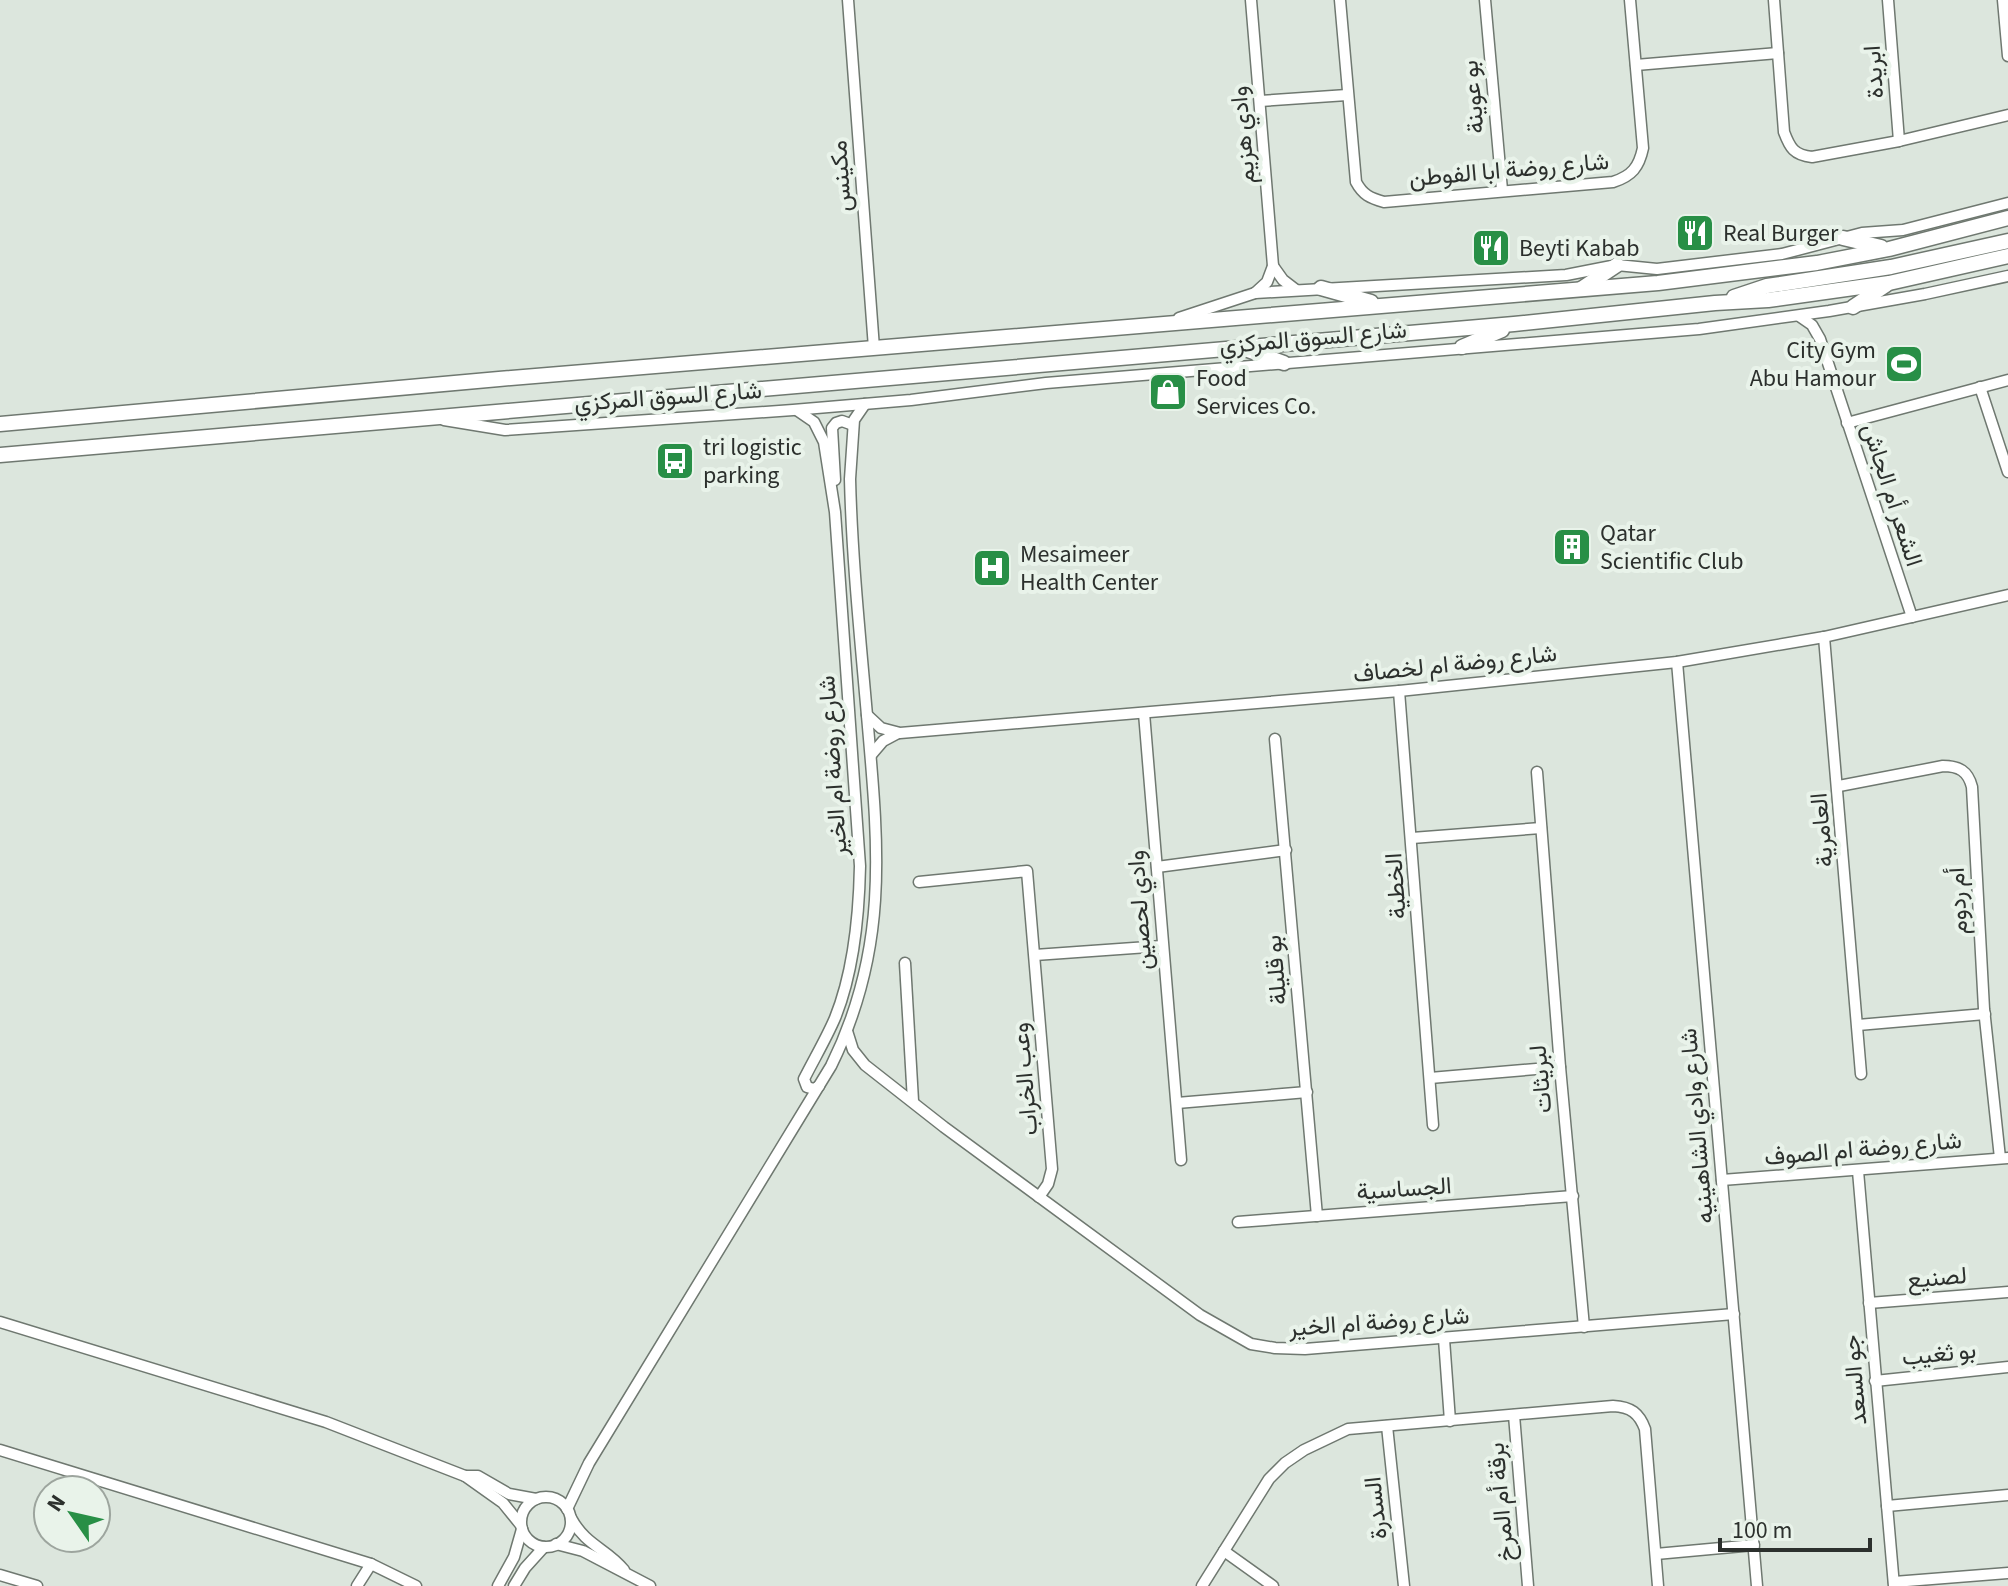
<svg xmlns="http://www.w3.org/2000/svg" width="2008" height="1586" viewBox="0 0 2008 1586" font-family="'Source Sans 3',Vazirmatn,sans-serif">
<style>
.lines{fill:none;stroke-linecap:round;stroke-linejoin:round}
.street-casing{stroke:#6f7870;stroke-width:13}
.secondary-casing{stroke:#6f7870;stroke-width:17}
.street{stroke:#fff;stroke-width:10}
.secondary{stroke:#fff;stroke-width:14}
.labels{text-anchor:middle;dominant-baseline:central;stroke-width:8;stroke-linejoin:round;paint-order:stroke}
.street-label{font-size:24px;fill:#2c302d;stroke:#e9f3ea}
.poi-label{font-size:24px;fill:#2c302d;stroke:#e9f3ea;text-anchor:start}
</style>
<rect width="100%" height="100%" fill="#dce6dd"/>
<g class="lines">
<defs>
<g id="street">
<polyline points="848,0 874,348"/>
<polyline points="1251,0 1273,266 1267,282 1255,293"/>
<path d="M1340,0L1356,182C1363,195 1370,198 1384,202L1613,182C1632,176 1639,167 1643,148L1630,0"/>
<polyline points="1485,0 1502,190"/>
<path d="M1774,0L1784,132C1790,148 1794,155 1812,157L1899,141L2008,115"/>
<polyline points="1888,0 1899,141"/>
<polyline points="2003,0 2008,56"/>
<polyline points="1636,65 1778,53"/>
<polyline points="1260,101 1347,95"/>
<polyline points="1273,266 1283,280 1296,290"/>
<polyline points="1799,316 1812,325 1820,339 1912,617"/>
<polyline points="1179,318 1255,293 1566,275 1617,265 1657,269 1782,254 1862,233 1903,230 2008,203"/>
<polyline points="1980,387 2008,472"/>
<path d="M798,411L814,422L824,442L835,512L860,866C859,917 854,971 835,1018C826,1039 814,1059 804,1079L807,1087L814,1089L819,1086"/>
<polyline points="444,420 505,430 793,410 911,400 1046,383 1699,329 1829,311 1925,294 2008,276"/>
<polyline points="1847,423 2008,380"/>
<polyline points="835,480 832,428 836,423 842,421 853,425"/>
<polyline points="1824,637 1861,1074"/>
<polyline points="1677,662 1757,1586"/>
<polyline points="1399,691 1433,1125"/>
<polyline points="1144,713 1181,1160"/>
<polyline points="867,715 881,728 900,733 1399,691 1677,662 1824,637 2008,595"/>
<polyline points="1275,739 1317,1216"/>
<polyline points="871,755 883,741 898,733"/>
<polyline points="1537,772 1560,1067 1584,1327"/>
<path d="M1839,786L1943,766C1959,766 1968,771 1972,787L1984,1009L2000,1158"/>
<polyline points="1412,838 1541,828"/>
<polyline points="1157,867 1286,850"/>
<polyline points="919,882 1027,871 1052,1169 1048,1184 1039,1197"/>
<polyline points="1035,955 1162,946"/>
<polyline points="905,963 913,1101"/>
<polyline points="1858,1025 1985,1014"/>
<polyline points="847,1031 853,1050 865,1065 944,1127 1200,1315 1251,1344 1275,1348 1305,1349 1734,1314"/>
<polyline points="1430,1078 1560,1067"/>
<polyline points="1177,1103 1307,1092"/>
<polyline points="1858,1171 1894,1586"/>
<polyline points="1722,1180 2008,1158"/>
<polyline points="1238,1222 1573,1196"/>
<polyline points="1869,1303 2008,1292"/>
<polyline points="0,1322 326,1422 465,1476 478,1476 509,1494 536,1499"/>
<polyline points="1444,1339 1450,1421"/>
<polyline points="1875,1381 2008,1367"/>
<polyline points="1514,1415 1528,1586"/>
<polyline points="1387,1426 1404,1586"/>
<polyline points="0,1450 371,1564 416,1586"/>
<polyline points="465,1476 503,1503 520,1524"/>
<circle cx="546" cy="1522" r="25"/>
<polyline points="1887,1506 2008,1495"/>
<path d="M567,1509L589,1463L831,1066C888,951 879,851 868,727C861,645 852,561 850,479L854,420L865,404"/>
<path d="M571,1518C586,1546 606,1548 624,1570"/>
<polyline points="556,1544 583,1551 650,1586"/>
<polyline points="1224,1551 1273,1586"/>
<polyline points="1656,1554 1754,1545"/>
<polyline points="0,1575 37,1586"/>
<polyline points="1894,1582 2008,1573"/>
<polyline points="357,1586 371,1564"/>
<polyline points="498,1586 514,1557 522,1529"/>
<polyline points="514,1586 525,1568 544,1547"/>
<path d="M1202,1586L1269,1479L1285,1463L1304,1450L1348,1429L1613,1406C1631,1407 1639,1413 1645,1429L1658,1586"/>
</g>
<g id="secondary">
<polyline points="1843,238 1881,247"/>
<polyline points="1321,288 1371,302"/>
<polyline points="1581,289 1617,265"/>
<polyline points="1734,297 1767,286 1891,267 2008,241"/>
<polyline points="1853,307 1886,285"/>
<polyline points="1462,347 1502,330"/>
<polyline points="1245,349 1284,363"/>
<polyline points="0,424 499,379 1658,283 1817,263 1889,249 2008,218"/>
<polyline points="0,455 1514,324 1715,303 1768,300 1889,283 2008,256"/>
</g>
</defs>
<use href="#street" class="street-casing"/>
<use href="#secondary" class="secondary-casing"/>
<use href="#street" class="street"/>
<use href="#secondary" class="secondary"/>
</g>
<defs>
<symbol id="restaurant-square" viewBox="-11 -11 22 22"><rect x="-9" y="-9" width="18" height="18" rx="4" fill="#288f46" stroke="#e9f3ea"/><path d="M-5-6h1v4h1v-4h1v4h1v-4h1v5L-1.5 .5V6h-2V.5L-5-1ZM5-6V6H3V1.5H1.5Q1.5-4 5-6Z" fill="#fff"/></symbol>
<symbol id="stadium-square" viewBox="-11 -11 22 22"><rect x="-9" y="-9" width="18" height="18" rx="4" fill="#288f46" stroke="#e9f3ea"/><path d="M0-5a6.5 5 0 1 0 0 10a6.5 5 0 1 0 0-10ZM-3.5-1.8h7v3.6h-7Z" fill="#fff"/></symbol>
<symbol id="shop-square" viewBox="-11 -11 22 22"><rect x="-9" y="-9" width="18" height="18" rx="4" fill="#288f46" stroke="#e9f3ea"/><path d="M-5-2.5h2.3a2.7 3.5 0 0 1 5.4 0H5L5.5 6h-11ZM-1.5-2.5h3a1.5 2.3 0 0 0-3 0Z" fill="#fff"/></symbol>
<symbol id="bus-square" viewBox="-11 -11 22 22"><rect x="-9" y="-9" width="18" height="18" rx="4" fill="#288f46" stroke="#e9f3ea"/><path d="M-5-6H5V4H4V6H2V4H-2V6H-4V4H-5ZM-3.5-4V0h7V-4ZM-3.5 1.2v1.5H-2V1.2ZM2 1.2v1.5H3.5V1.2Z" fill="#fff"/></symbol>
<symbol id="building-square" viewBox="-11 -11 22 22"><rect x="-9" y="-9" width="18" height="18" rx="4" fill="#288f46" stroke="#e9f3ea"/><path d="M-4-6H4V6H1V3H-1V6H-4ZM-2.5-4.3h1.7v1.8h-1.7ZM.8-4.3h1.7v1.8H.8ZM-2.5-1h1.7V.8h-1.7ZM.8-1h1.7V.8H.8Z" fill="#fff"/></symbol>
<symbol id="hospital-square" viewBox="-11 -11 22 22"><rect x="-9" y="-9" width="18" height="18" rx="4" fill="#288f46" stroke="#e9f3ea"/><path d="M-5-5h3v3.5h4V-5h3V5h-3V1.5h-4V5h-3Z" fill="#fff"/></symbol>
</defs>
<g fill-rule="evenodd">
<use href="#restaurant-square" x="1673" y="211" width="44" height="44"/>
<use href="#restaurant-square" x="1469" y="226" width="44" height="44"/>
<use href="#stadium-square" x="1882" y="342" width="44" height="44"/>
<use href="#shop-square" x="1146" y="370" width="44" height="44"/>
<use href="#bus-square" x="653" y="439" width="44" height="44"/>
<use href="#building-square" x="1550" y="525" width="44" height="44"/>
<use href="#hospital-square" x="970" y="546" width="44" height="44"/>
</g>
<g class="labels">
<g class="street-label">
<text transform="translate(1874 72) rotate(-94)">ابريدة</text>
<text transform="translate(1473 97) rotate(-95)">بو عوينة</text>
<text transform="translate(1243 135) rotate(-95)">وادي هزيم</text>
<text transform="translate(1509 170) rotate(-5)">شارع روضة ابا الفوطن</text>
<text transform="translate(841 176) rotate(-94)">مكينس</text>
<text transform="translate(1313 338) rotate(-5)">شارع السوق المركزي</text>
<text transform="translate(668 397) rotate(-4)">شارع السوق المركزي</text>
<text transform="translate(1892 495) rotate(72)">الشعر أم الجاش</text>
<text transform="translate(1455 664) rotate(-6)">شارع روضة ام لخصاف</text>
<text transform="translate(833 766) rotate(-94)">شارع روضة ام الخير</text>
<text transform="translate(1822 830) rotate(-95)">العامرية</text>
<text transform="translate(1396 886) rotate(-94)">الخطية</text>
<text transform="translate(1958 901) rotate(-93)">أم ردوم</text>
<text transform="translate(1140 910) rotate(-94)">وادي لحصين</text>
<text transform="translate(1276 970) rotate(-95)">بو قليلة</text>
<text transform="translate(1025 1079) rotate(-95)">وعب الخراب</text>
<text transform="translate(1541 1079) rotate(-95)">لبريثات</text>
<text transform="translate(1697 1126) rotate(-95)">شارع وادي الشاهينيه</text>
<text transform="translate(1863 1149) rotate(-5)">شارع روضة ام الصوف</text>
<text transform="translate(1404 1189) rotate(-4)">الجساسية</text>
<text transform="translate(1937 1278) rotate(-5)">لصنيع</text>
<text transform="translate(1379 1322) rotate(-4)">شارع روضة ام الخير</text>
<text transform="translate(1939 1354) rotate(-6)">بو ثغيب</text>
<text transform="translate(1855 1380) rotate(-95)">جو السعد</text>
<text transform="translate(1501 1502) rotate(-95)">برقة أم المرخ</text>
<text transform="translate(1376 1508) rotate(-96)">السدرة</text>
</g>
<g class="poi-label">
<text x="1723" y="233">Real Burger</text>
<text x="1519" y="248">Beyti Kabab</text>
<text x="1876" y="350" text-anchor="end">City Gym<tspan x="1876" dy="28">Abu Hamour</tspan></text>
<text x="1196" y="378">Food<tspan x="1196" dy="28">Services Co.</tspan></text>
<text x="703" y="447">tri logistic<tspan x="703" dy="28">parking</tspan></text>
<text x="1600" y="533">Qatar<tspan x="1600" dy="28">Scientific Club</tspan></text>
<text x="1020" y="554">Mesaimeer<tspan x="1020" dy="28">Health Center</tspan></text>
</g>
</g>
<g transform="translate(72 1514) rotate(304)"><circle r="38" fill="#e9f3ea" stroke="#9da59e" stroke-width="2"/>
<path d="M0-6L14 30L0 20L-14 30Z" fill="#288f46"/>
<text y="-12" font-size="22" font-weight="bold" text-anchor="middle" fill="#2c302d">N</text>
</g>
<path d="M1720 1538v12h150v-12" fill="none" stroke="#2c302d" stroke-width="4"/>
<text x="1732" y="1538" font-size="24" fill="#2c302d" stroke="#e9f3ea" stroke-width="6" paint-order="stroke">100 m</text>
</svg>
